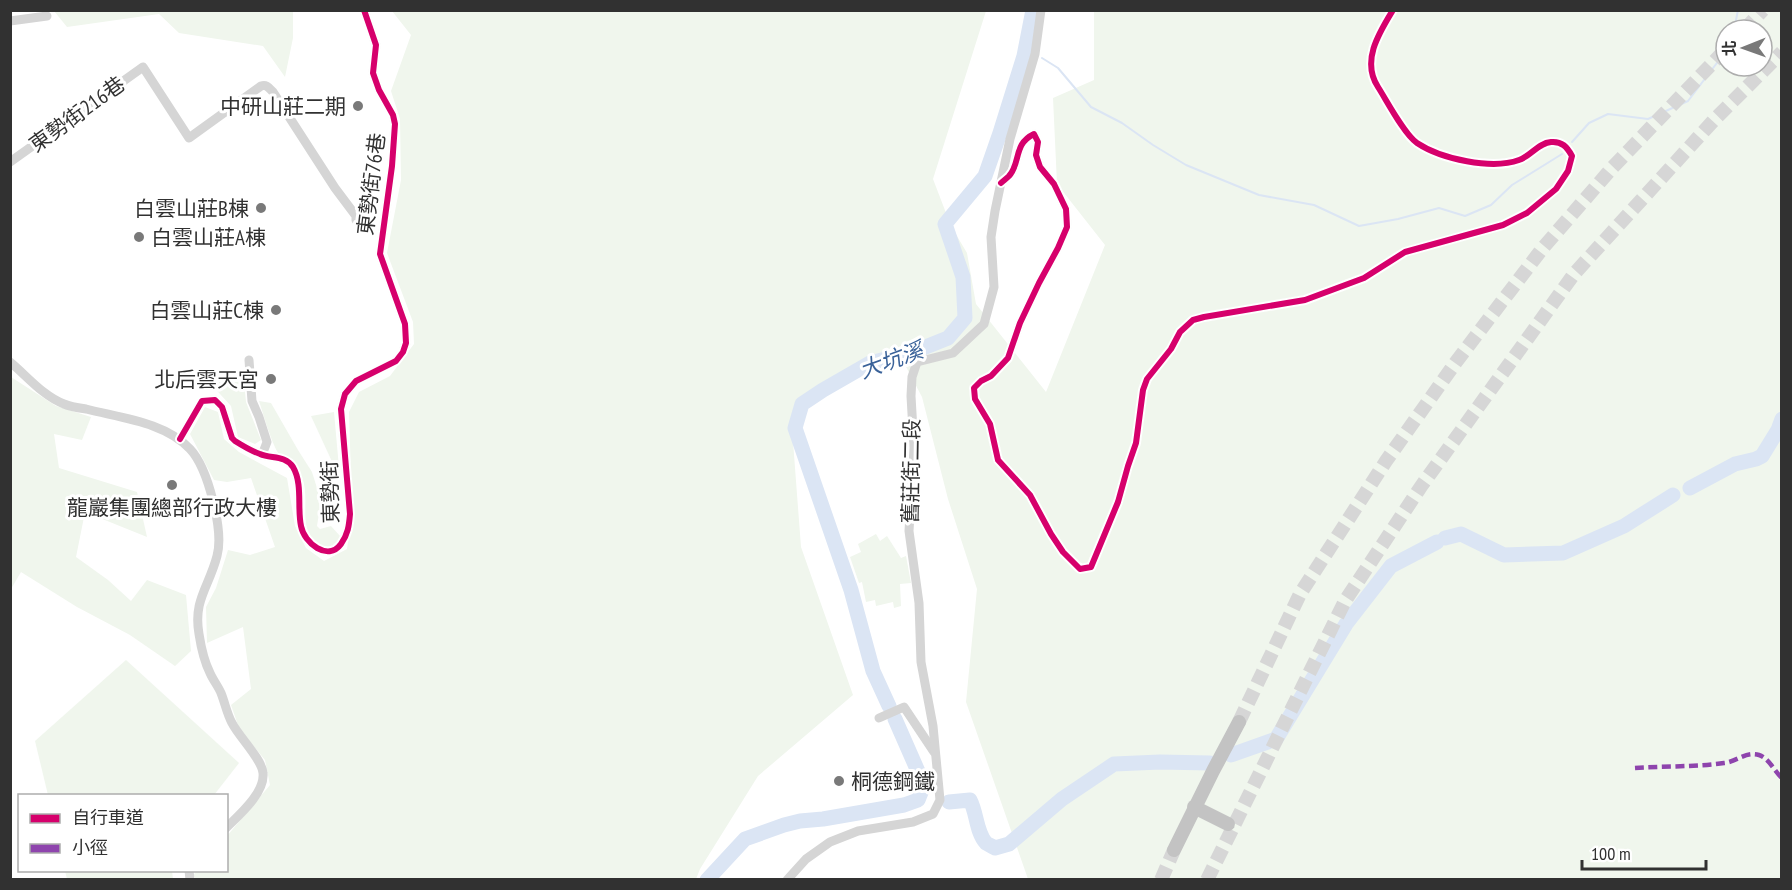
<svg xmlns="http://www.w3.org/2000/svg" width="1792" height="890" viewBox="0 0 1792 890" font-family="'PT Sans Narrow','Noto Sans TC',sans-serif">
<style>
.green{fill:#f0f6ed;fill-rule:evenodd}
.lines{fill:none;stroke-linecap:round;stroke-linejoin:round}
.stream{stroke:#dbe5f4;stroke-width:2}
.river{stroke:#dbe5f4;stroke-width:15}
.highway-tunnel{stroke:#d6d6d6;stroke-width:14;stroke-dasharray:14 7;stroke-linecap:butt}
.minor{stroke:#d5d5d5;stroke-width:9}
.highway{stroke:#c3c3c3;stroke-width:14}
.quiet{stroke:#8e44ad;stroke-width:4.5;stroke-dasharray:9 4.5;stroke-linecap:butt}
.cycleway-casing{stroke:#fff;stroke-width:10}
.cycleway{stroke:#d6006c;stroke-width:6}
.poi-dot{fill:#797979;stroke:#fff;stroke-width:2}
.labels{text-anchor:middle;dominant-baseline:central;stroke-width:6;stroke-linejoin:round;paint-order:stroke}
.poi-label{font-size:21px;fill:#313131;stroke:#fff;text-anchor:end}
.street-label{font-size:21px;fill:#313131;stroke:#fff}
.water-label{font-size:22px;font-style:italic;fill:#3a6299;stroke:#fff}
</style>
<rect width="100%" height="100%" fill="#fff"/>
<g class="green">
<polygon points="54,11 293,11 293,38 285,77 263,46 179,33 159,14 67,27"/>
<path d="M392,11H986L933,179L951,226L967,253L976,304L1046,392L1105,245L1057,184L1053,98L1094,80V11H1781V879H1028L966,702L977,589L948,499L922,397L895,346L821,383L792,428L801,547L853,695L758,776L700,869L696,879H196L193,875L197,871L226,870L227,836L270,785L265,760L239,728L231,705L251,689L243,627L207,643L206,607L216,588L228,550L250,555L275,547L251,478L227,482L214,480L190,434L205,407L218,412L224,439L239,452L287,478L295,526L306,548L324,561L347,549L352,510L349,412L359,392L390,376L414,344L413,322L387,253L401,180L400,119L391,91L411,35ZM1726,30H1762V66H1726Z"/>
<polygon points="243,371 246,402 261,440 255,444 238,437 231,406 209,382 211,376"/>
<polygon points="11,377 56,406 91,417 82,440 54,434 59,468 137,492 147,537 85,512 76,557 108,580 131,601 147,580 186,595 191,651 175,666 130,635 77,607 21,572 11,589"/>
<path d="M259,401L271,403L298,450L312,472L321,501L317,526L320,529L331,526L340,536L336,544L326,548C293,534 312,503 302,477C299,468 285,462 279,454C272,445 263,413 259,401Z"/>
<polygon points="334,412 340,479 311,416"/>
<polygon points="876,534 880,541 887,536 901,558 906,556 911,583 900,584 901,606 894,608 893,602 876,606 875,600 866,602 862,582 859,583 850,557 861,552 858,544"/>
<polygon points="126,660 239,763 214,795 48,795 35,741"/>
<polygon points="65,871 172,871 173,879 67,879"/>
</g>
<g class="lines">
<g class="stream">
<polyline points="1734,30 1738,10"/>
<polyline points="1024,56 1027,57"/>
<polyline points="1042,58 1058,68 1091,107 1122,123 1153,145 1186,165 1259,195 1314,205 1359,226 1398,219 1439,208 1465,216 1491,205 1512,185 1562,154"/>
<polyline points="1572,142 1589,123 1608,114 1648,119 1688,101 1726,51"/>
</g>
<g class="river">
<polyline points="1690,488 1735,464 1756,459 1762,456 1778,430 1782,419"/>
<polyline points="1445,538 1461,534 1504,555 1563,553 1624,526 1673,495"/>
<polyline points="889,706 873,671 851,590 795,428 802,404 823,390 870,363 913,352 948,338 965,318 963,277 945,224 985,176 1000,133 1024,56 1033,10"/>
<polyline points="1231,755 1276,739 1346,624 1391,566 1437,542"/>
<path d="M949,802L970,800C977,813 976,832 986,843C989,845 992,846 995,848L1009,844L1062,799L1114,764L1160,762L1210,763"/>
<polyline points="707,880 745,839 784,825 800,821 823,819 904,805 918,800 924,785 895,719"/>
</g>
<g class="highway-tunnel">
<polyline points="1744,30 1763,10"/>
<polyline points="1239,722 1300,594 1386,461 1456,362 1542,249 1612,168 1726,49"/>
<polyline points="1161,880 1174,850"/>
<polyline points="1207,880 1345,601 1422,485 1574,274 1714,120 1782,52"/>
</g>
<g class="minor">
<polyline points="10,21 47,16"/>
<path d="M10,162L143,67L189,138L261,86C267,84 269,88 273,92L335,188L356,216V220"/>
<path d="M1001,183C1003,181 1006,179 1009,176C1021,163 1013,144 1034,134L1038,142L1036,155L1040,167L1054,184L1066,209L1067,227L1058,248L1039,283L1020,323L1008,358L991,376L981,381L974,388L975,399L990,424L998,460L1030,495L1051,534L1063,552L1080,569L1091,567L1118,502L1128,466L1136,443L1143,390L1147,379L1171,349L1180,332L1193,320L1204,317L1305,300L1364,278L1405,252L1503,225L1527,213L1556,189L1568,171L1572,156C1567,147 1562,141 1551,142C1538,143 1531,156 1519,160C1492,170 1441,159 1417,143C1404,134 1387,101 1378,87C1361,61 1379,33 1393,10"/>
<polyline points="249,360 252,401 259,417 267,442 262,455"/>
<path d="M10,362C27,376 43,396 64,404C71,407 79,408 86,409C121,418 165,422 190,449C208,468 224,531 217,556C209,587 193,600 199,634C201,647 204,661 210,673C213,680 218,686 221,693C225,703 227,714 232,723C239,737 262,759 263,773C265,793 239,815 226,828"/>
<path d="M180,439L202,401L215,400L222,407L232,438L235,441C243,446 251,451 260,454C271,459 285,455 293,467C303,484 297,508 301,526C304,543 328,562 341,544C348,534 349,526 350,514L341,409L345,394L356,381L396,361L403,352L406,343L405,324L380,254L392,166L395,124L393,115L379,90L373,73L376,45L364,10"/>
<polyline points="879,718 904,707 934,752"/>
<polyline points="189,870 190,880"/>
<polyline points="787,880 806,859 830,842 858,831 913,822 933,814 940,800 933,726 921,662 919,603 909,531 914,448 911,396 912,377 917,362 953,353 984,324 994,287 991,237 995,211 1010,139 1035,54 1041,10"/>
</g>
<g class="highway">
<polyline points="1194,807 1228,824"/>
<polyline points="1174,850 1213,771 1239,722"/>
</g>
<path class="quiet" d="M1635,768C1664,766 1695,767 1724,763C1736,762 1746,751 1759,755C1769,758 1774,771 1782,778"/>
<defs>
<g id="cycleway">
<path d="M1001,183C1003,181 1006,179 1009,176C1021,163 1013,144 1034,134L1038,142L1036,155L1040,167L1054,184L1066,209L1067,227L1058,248L1039,283L1020,323L1008,358L991,376L981,381L974,388L975,399L990,424L998,460L1030,495L1051,534L1063,552L1080,569L1091,567L1118,502L1128,466L1136,443L1143,390L1147,379L1171,349L1180,332L1193,320L1204,317L1305,300L1364,278L1405,252L1503,225L1527,213L1556,189L1568,171L1572,156C1567,147 1562,141 1551,142C1538,143 1531,156 1519,160C1492,170 1441,159 1417,143C1404,134 1387,101 1378,87C1361,61 1379,33 1393,10"/>
<path d="M180,439L202,401L215,400L222,407L232,438L235,441C243,446 251,451 260,454C271,459 285,455 293,467C303,484 297,508 301,526C304,543 328,562 341,544C348,534 349,526 350,514L341,409L345,394L356,381L396,361L403,352L406,343L405,324L380,254L392,166L395,124L393,115L379,90L373,73L376,45L364,10"/>
</g>
</defs>
<use href="#cycleway" class="cycleway-casing"/>
<use href="#cycleway" class="cycleway"/>
</g>
<g class="poi-dot">
<circle cx="358" cy="106" r="6"/>
<circle cx="261" cy="208" r="6"/>
<circle cx="139" cy="237" r="6"/>
<circle cx="276" cy="310" r="6"/>
<circle cx="271" cy="379" r="6"/>
<circle cx="172" cy="485" r="6"/>
<circle cx="839" cy="781" r="6"/>
</g>
<g class="labels">
<g class="poi-label">
<text x="346" y="106">中研山莊二期</text>
<text x="249" y="208">白雲山莊B棟</text>
<text x="151" y="237" text-anchor="start">白雲山莊A棟</text>
<text x="264" y="310">白雲山莊C棟</text>
<text x="259" y="379">北后雲天宮</text>
<text x="172" y="507" text-anchor="middle">龍巖集團總部行政大樓</text>
<text x="851" y="781" text-anchor="start">桐德鋼鐵</text>
</g>
<g class="street-label">
<text transform="translate(77 114) rotate(-36)">東勢街216巷</text>
<text transform="translate(371 184) rotate(-83)">東勢街76巷</text>
<text transform="translate(911 471) rotate(-89)">舊莊街二段</text>
<text transform="translate(330 492) rotate(-92)">東勢街</text>
</g>
<g class="water-label">
<text transform="translate(891 360) rotate(-20)">大坑溪</text>
</g>
</g>
<rect width="1792" height="890" fill="none" stroke="#313131" stroke-width="24"/>
<rect x="18" y="794" width="210" height="78" fill="#ffffff" stroke="#adadad" stroke-width="1.5"/>
<rect x="30" y="814" width="30" height="9" fill="#d6006c" stroke="#adadad" stroke-width="1.5"/>
<text x="72" y="824" font-size="18" fill="#313131">自行車道</text>
<rect x="30" y="844" width="30" height="9" fill="#8e44ad" stroke="#adadad" stroke-width="1.5"/>
<text x="72" y="854" font-size="18" fill="#313131">小徑</text>
<g transform="translate(1744 48) rotate(269)"><circle r="28" fill="#ffffff" stroke="#adadad" stroke-width="1.5"/>
<path d="M0-4.5L10 22L0 15L-10 22Z" fill="#797979"/>
<text y="-9" font-size="16" font-weight="bold" text-anchor="middle" fill="#313131">北</text>
</g>
<path d="M1582 860v9h124v-9" fill="none" stroke="#313131" stroke-width="3"/>
<text x="1591" y="860" font-size="18" fill="#313131" stroke="#ffffff" stroke-width="4.5" paint-order="stroke">100 m</text>
</svg>
